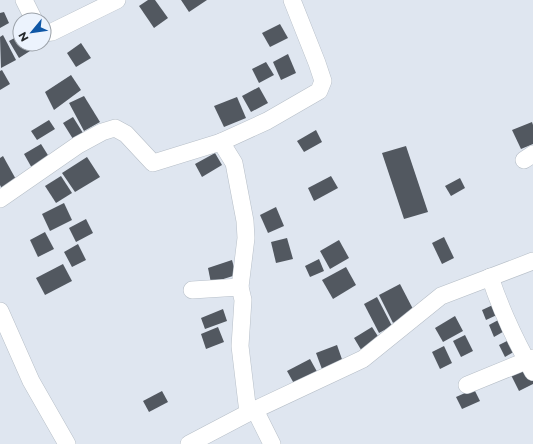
<svg xmlns="http://www.w3.org/2000/svg" width="533" height="444" viewBox="0 0 533 444" font-family="Montserrat,sans-serif">
<style>
.building{fill:#525860}
.lines{fill:none;stroke-linecap:round;stroke-linejoin:round}
.street-casing{stroke:#b7bfc8;stroke-width:18}
.street{stroke:#fff;stroke-width:17}
</style>
<rect width="100%" height="100%" fill="#dfe6f0"/>
<g class="building">
<polygon points="148,0 155,0 168,18 154,28 139,6"/>
<polygon points="181,0 207,0 189,12"/>
<polygon points="4,12 9,23 0,28 0,13"/>
<polygon points="280,24 288,38 270,47 262,33"/>
<polygon points="3,35 16,60 1,68 0,37"/>
<polygon points="20,35 20,44 26,44 30,51 19,58 9,41"/>
<polygon points="81,43 91,58 76,67 67,53"/>
<polygon points="288,54 296,73 281,80 273,62"/>
<polygon points="266,62 274,75 259,83 252,69"/>
<polygon points="2,70 10,84 0,90 0,71"/>
<polygon points="71,75 81,90 54,110 45,92"/>
<polygon points="259,87 268,103 251,112 242,96"/>
<polygon points="84,96 100,122 84,131 69,103"/>
<polygon points="237,97 246,118 224,127 214,106"/>
<polygon points="73,117 83,133 73,139 63,123"/>
<polygon points="49,120 55,129 37,140 31,131"/>
<polygon points="532,122 533,125 533,144 521,149 512,130"/>
<polygon points="316,130 322,142 304,152 297,141"/>
<polygon points="41,144 51,160 33,170 24,154"/>
<polygon points="406,146 428,212 404,219 382,153"/>
<polygon points="215,153 222,165 202,177 195,164"/>
<polygon points="3,156 18,183 3,191 0,185 0,158"/>
<polygon points="87,157 100,177 75,192 62,173"/>
<polygon points="61,176 72,193 56,203 45,186"/>
<polygon points="331,176 338,188 314,201 308,188"/>
<polygon points="460,178 465,188 451,196 445,186"/>
<polygon points="64,203 72,220 50,231 42,214"/>
<polygon points="276,207 284,226 268,233 260,215"/>
<polygon points="86,219 93,233 76,242 69,228"/>
<polygon points="45,232 54,249 38,257 30,240"/>
<polygon points="444,237 454,258 442,264 432,243"/>
<polygon points="287,238 293,259 276,263 271,242"/>
<polygon points="339,240 349,258 330,269 320,251"/>
<polygon points="78,244 86,260 72,267 64,252"/>
<polygon points="319,259 324,271 310,277 305,266"/>
<polygon points="232,260 236,275 211,283 208,268"/>
<polygon points="63,264 72,281 45,295 36,278"/>
<polygon points="346,267 356,285 333,299 322,280"/>
<polygon points="400,284 414,311 393,323 379,295"/>
<polygon points="377,297 392,326 379,333 364,304"/>
<polygon points="495,304 499,314 486,320 482,310"/>
<polygon points="223,309 227,321 205,329 201,318"/>
<polygon points="455,316 463,331 443,342 435,328"/>
<polygon points="502,318 508,329 494,337 489,325"/>
<polygon points="218,327 224,342 206,349 201,334"/>
<polygon points="372,327 381,341 363,353 354,338"/>
<polygon points="465,335 473,351 461,357 453,341"/>
<polygon points="511,339 517,350 505,357 499,345"/>
<polygon points="337,345 344,365 323,372 316,353"/>
<polygon points="444,346 452,363 440,369 432,352"/>
<polygon points="310,359 320,377 297,389 287,371"/>
<polygon points="526,366 533,378 533,384 519,391 511,375"/>
<polygon points="474,389 480,401 462,409 456,397"/>
<polygon points="162,391 168,402 149,412 143,401"/>
</g>
<g class="lines">
<defs>
<g id="street">
<polyline points="24,0 34,20"/>
<polyline points="44,33 52,32 117,0"/>
<polyline points="221,142 234,163 245,221 246,238 240,287 243,300 240,346 248,413"/>
<polyline points="524,160 533,154"/>
<polyline points="0,199 78,145 102,132 115,128 126,134 153,163 221,142 267,121 319,91 323,81 317,63 292,0"/>
<path d="M490,277C501,310 516,342 533,372"/>
<polyline points="192,290 240,287"/>
<polyline points="0,311 31,381 67,444"/>
<polyline points="467,385 533,358"/>
<polyline points="255,410 272,444"/>
<polyline points="189,444 248,413 363,359 441,296 533,261"/>
</g>
</defs>
<use href="#street" class="street-casing"/>
<use href="#street" class="street"/>
</g>
<g transform="translate(32 32) rotate(241)"><circle r="19" fill="#ecf3fd" stroke="#9ca2a9"/>
<path d="M0-3L7 15L0 10L-7 15Z" fill="#0f57a6"/>
<text y="-6" font-size="11" font-weight="bold" text-anchor="middle" fill="#25282b">N</text>
</g>
</svg>
